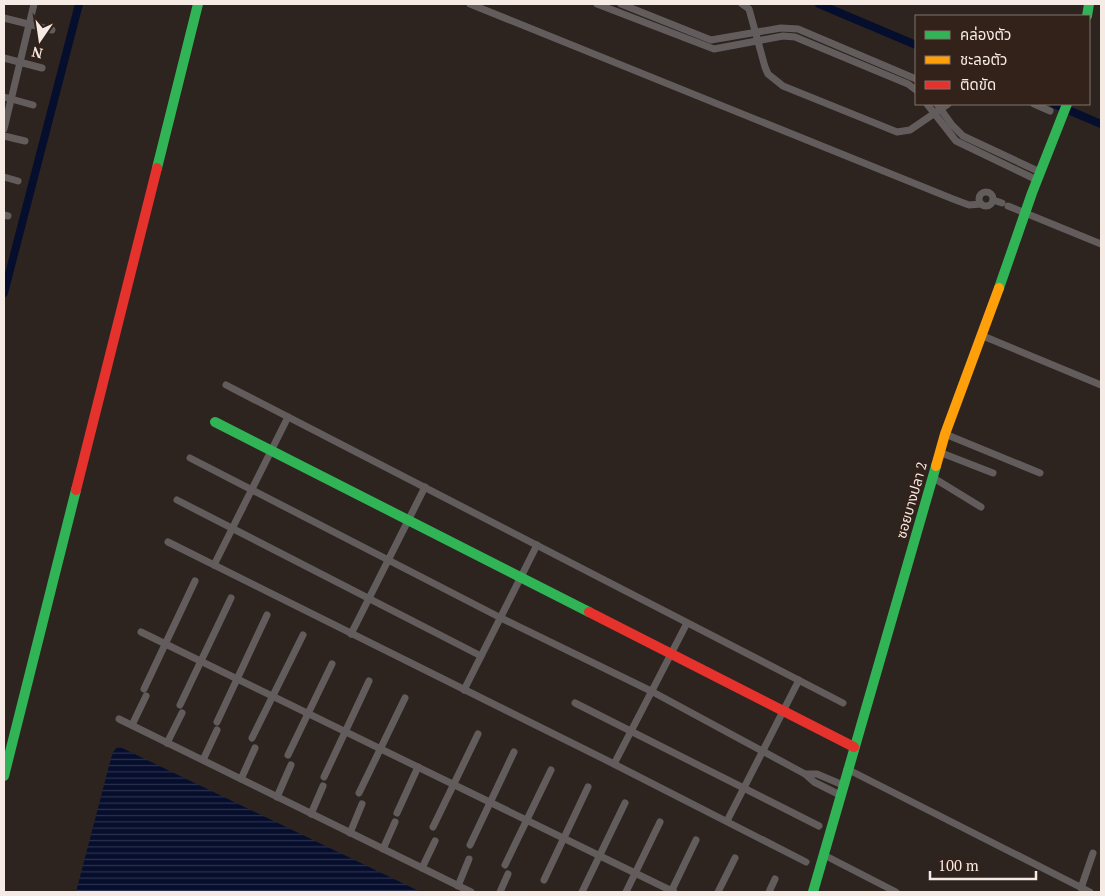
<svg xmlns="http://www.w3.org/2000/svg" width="1105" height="896" viewBox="0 0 1105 896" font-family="'PT Serif','Noto Sans Thai',serif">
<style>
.water{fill:url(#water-rules)}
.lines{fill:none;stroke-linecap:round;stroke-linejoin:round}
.canal{stroke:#060e2d;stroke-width:8}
.street{stroke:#625d5c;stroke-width:7}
.fast{stroke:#30b455;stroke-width:10}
.slow{stroke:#ff9f0a;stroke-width:10}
.jam{stroke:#e5322d;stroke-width:10}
.labels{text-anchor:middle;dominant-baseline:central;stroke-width:4;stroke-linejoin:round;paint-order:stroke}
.street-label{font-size:14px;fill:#f6eae4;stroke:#33221a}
</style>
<defs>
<pattern id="water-rules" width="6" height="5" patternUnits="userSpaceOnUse" patternTransform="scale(1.25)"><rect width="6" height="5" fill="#060e2d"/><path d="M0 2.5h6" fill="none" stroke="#2b314b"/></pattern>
</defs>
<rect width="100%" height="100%" fill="#2d2420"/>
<polygon class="water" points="118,746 421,892 76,892 110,762 113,752"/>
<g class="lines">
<g class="canal">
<polyline points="819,4 916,45"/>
<polyline points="1054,104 1101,124"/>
<polyline points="4,293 79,4"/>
</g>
<g class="street">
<polyline points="470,4 953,199 969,205 981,204"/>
<polyline points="597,4 714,49 783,36 795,37 908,84 916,90"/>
<polyline points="621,4 711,40 781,28 798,29 916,79"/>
<polyline points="742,4 749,9 765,67 768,74 783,86 897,132 910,130 948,104"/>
<polyline points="4,18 52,30"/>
<polyline points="4,58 42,68"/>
<polyline points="4,97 33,105"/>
<polyline points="927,104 956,141 1037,180"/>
<polyline points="937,104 952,125 963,136 1040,172"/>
<polyline points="1034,104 1050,111"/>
<polyline points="4,129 34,4"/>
<polyline points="4,136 25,141"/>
<polyline points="4,177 18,181"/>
<circle cx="986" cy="199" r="7"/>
<polyline points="993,200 1002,203"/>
<polyline points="1008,206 1101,244"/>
<polyline points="4,215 8,216"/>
<polyline points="983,336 1101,385"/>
<polyline points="226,385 843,703"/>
<polyline points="945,434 1040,473"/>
<polyline points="939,452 993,473"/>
<polyline points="190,458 501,618 651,691 805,774"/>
<polyline points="932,477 981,507"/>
<polyline points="177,500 481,656"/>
<polyline points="168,542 614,764 806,862"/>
<polyline points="214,565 288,417"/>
<polyline points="141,632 674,892"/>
<polyline points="351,634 425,487"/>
<polyline points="144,689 195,581"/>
<polyline points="464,690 537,545"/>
<polyline points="575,703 819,826"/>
<polyline points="180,705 231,598"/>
<polyline points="119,719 471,892"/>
<polyline points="217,722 267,615"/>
<polyline points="132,725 146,696"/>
<polyline points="252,738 303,635"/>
<polyline points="167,743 182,713"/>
<polyline points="288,755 332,664"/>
<polyline points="203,760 217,730"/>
<polyline points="614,764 687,623"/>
<polyline points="847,769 1090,892"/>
<polyline points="324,777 369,681"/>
<polyline points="241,779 255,748"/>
<polyline points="359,793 405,698"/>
<polyline points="840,795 814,782 805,774 817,774 843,785"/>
<polyline points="277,797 291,765"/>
<polyline points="397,813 418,767"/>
<polyline points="311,814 323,786"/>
<polyline points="727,821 799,680"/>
<polyline points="433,827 478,734"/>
<polyline points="350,833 362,804"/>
<polyline points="470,845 514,752"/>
<polyline points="383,849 395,822"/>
<polyline points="824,855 896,892"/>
<polyline points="505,865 551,770"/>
<polyline points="422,868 435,841"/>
<polyline points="544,880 588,787"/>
<polyline points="458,886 469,859"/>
<polyline points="1081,888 1093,853"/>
<polyline points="500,892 508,874"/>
<polyline points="582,892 625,803"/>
<polyline points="626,892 660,822"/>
<polyline points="671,892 696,840"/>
<polyline points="718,892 735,858"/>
<polyline points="769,892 775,879"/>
</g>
<g class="fast">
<polyline points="1087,16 1089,4"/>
<polyline points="157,168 198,4"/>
<polyline points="999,288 1032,193 1067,104"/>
<polyline points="215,422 589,612"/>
<polyline points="4,776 76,490"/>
<polyline points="813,892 936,466"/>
</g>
<polyline class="slow" points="936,466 945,434 999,288"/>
<g class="jam">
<polyline points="76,490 157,168"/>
<polyline points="589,612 854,747"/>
</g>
</g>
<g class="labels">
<g class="street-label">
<text transform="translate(911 500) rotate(-74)">ซอยบางปลา 2</text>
</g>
</g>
<rect width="1105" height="896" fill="none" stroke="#f6eae4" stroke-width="10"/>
<rect x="915" y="15" width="175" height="90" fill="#33221a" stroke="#81726b"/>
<rect x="925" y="31" width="25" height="8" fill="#30b455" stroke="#81726b"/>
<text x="960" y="40" font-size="15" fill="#f6eae4">คล่องตัว</text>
<rect x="925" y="56" width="25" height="8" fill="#ff9f0a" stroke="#81726b"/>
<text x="960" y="65" font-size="15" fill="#f6eae4">ชะลอตัว</text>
<rect x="925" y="81" width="25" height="8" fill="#e5322d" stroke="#81726b"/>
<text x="960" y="90" font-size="15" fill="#f6eae4">ติดขัด</text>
<g transform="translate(40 40) rotate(193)" stroke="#33221a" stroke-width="4" paint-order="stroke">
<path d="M0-4L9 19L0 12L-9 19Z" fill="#f6eae4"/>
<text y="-8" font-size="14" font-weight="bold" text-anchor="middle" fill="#f6eae4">N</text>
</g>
<path d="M930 871v8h106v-8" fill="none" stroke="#f6eae4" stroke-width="2.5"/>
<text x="938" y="871" font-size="15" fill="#f6eae4" stroke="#33221a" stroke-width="4" paint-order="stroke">100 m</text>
</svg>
